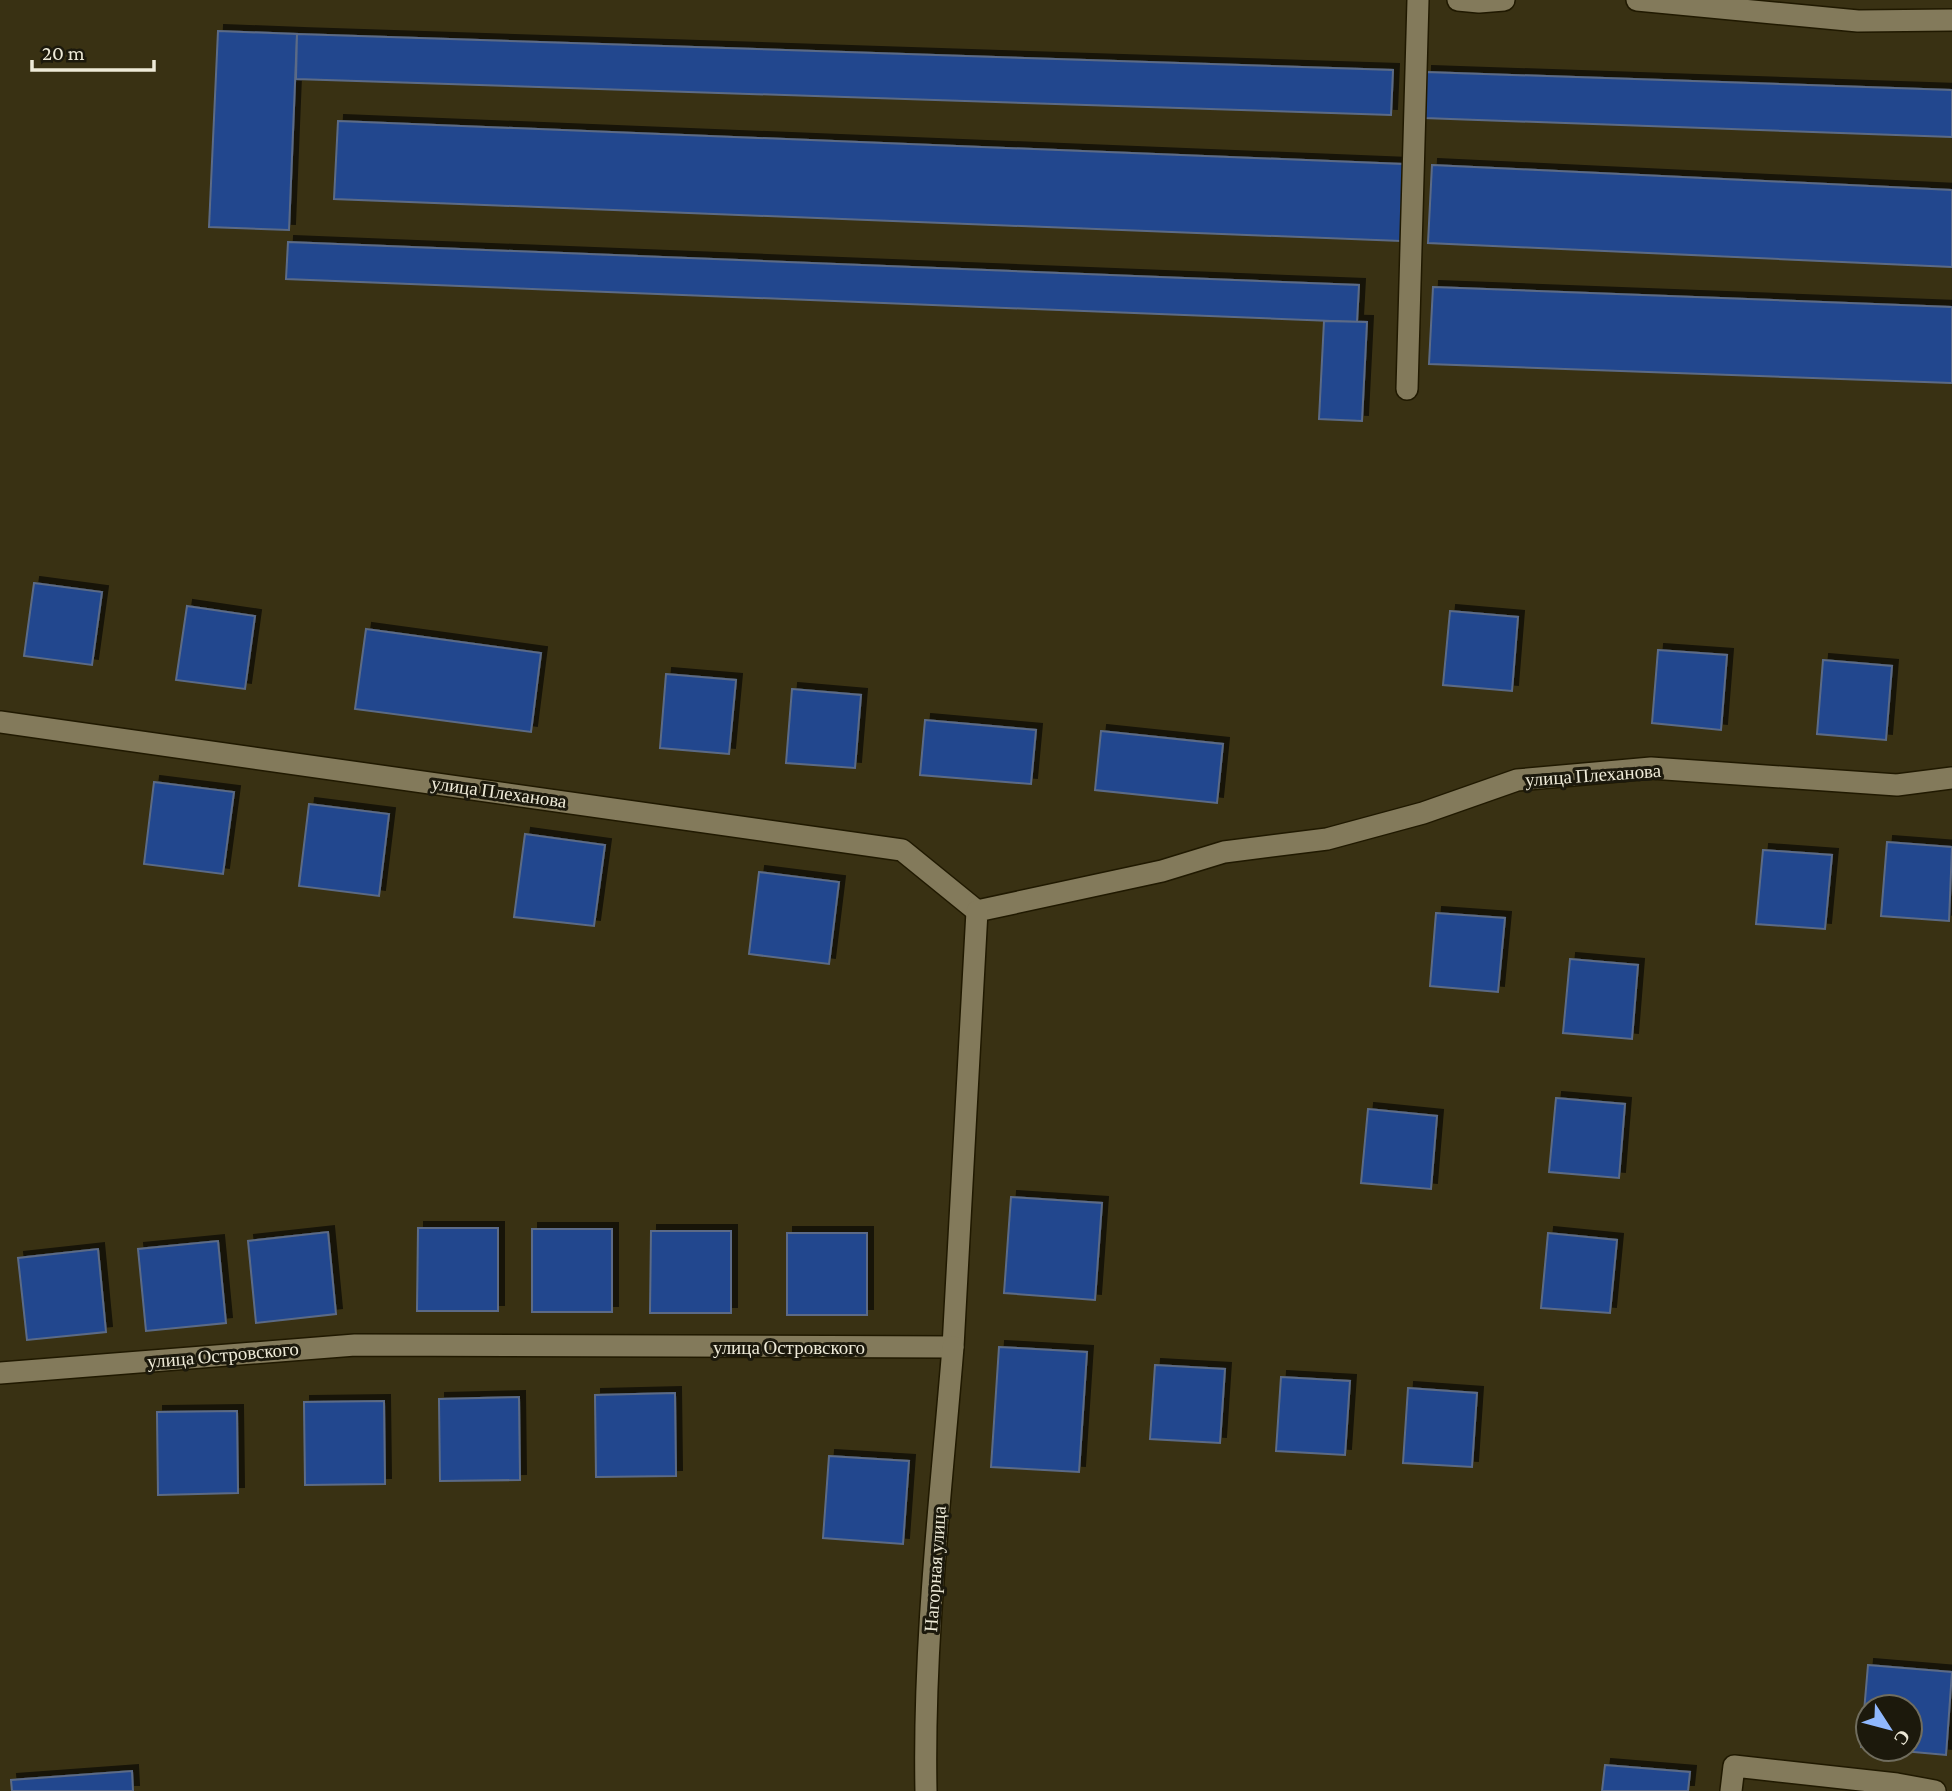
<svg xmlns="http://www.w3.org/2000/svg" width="1952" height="1791" viewBox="0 0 1952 1791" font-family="'Crimson Pro',serif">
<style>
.building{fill:#21478e;stroke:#5b6b86;stroke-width:2;filter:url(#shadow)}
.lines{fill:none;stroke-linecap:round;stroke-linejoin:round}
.minor-casing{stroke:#201900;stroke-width:24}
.minor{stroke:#837a5b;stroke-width:21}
.labels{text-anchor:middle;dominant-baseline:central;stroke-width:6;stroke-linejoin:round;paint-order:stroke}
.street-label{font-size:19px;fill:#eeead8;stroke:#1c190c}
</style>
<defs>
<filter id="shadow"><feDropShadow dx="6" dy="-6" stdDeviation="0" flood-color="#0009"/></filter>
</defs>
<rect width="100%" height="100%" fill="#393113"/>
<g class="building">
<polygon points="218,31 297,34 289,230 209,227"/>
<polygon points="297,34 1393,70 1391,115 296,79"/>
<polygon points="1426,72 1952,90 1952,137 1424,118"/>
<polygon points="338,121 1403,164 1401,241 334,199"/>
<polygon points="1432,165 1952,190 1952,267 1428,243"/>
<polygon points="288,242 1359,285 1357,322 286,279"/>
<polygon points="1433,287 1952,307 1952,383 1429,364"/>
<polygon points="1324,321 1367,322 1362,421 1319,419"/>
<polygon points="34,583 102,592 92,665 24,656"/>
<polygon points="187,606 255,616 245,689 176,680"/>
<polygon points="1450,611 1518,617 1512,691 1443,685"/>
<polygon points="366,629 541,653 531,732 355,709"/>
<polygon points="1658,650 1727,655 1721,730 1652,723"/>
<polygon points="1823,660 1892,666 1886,740 1817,734"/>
<polygon points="666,674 736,680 729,754 660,748"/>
<polygon points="792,689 861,695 855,768 786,763"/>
<polygon points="925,720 1036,730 1031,784 920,775"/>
<polygon points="1101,731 1223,744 1217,803 1095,790"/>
<polygon points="154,782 234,792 223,874 144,864"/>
<polygon points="309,804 389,814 379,896 299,886"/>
<polygon points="525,834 605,845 594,926 514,917"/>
<polygon points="1887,842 1952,847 1949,921 1881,916"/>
<polygon points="1763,850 1832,855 1825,929 1756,924"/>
<polygon points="759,872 839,882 829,964 749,954"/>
<polygon points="1436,913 1505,918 1498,992 1430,986"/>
<polygon points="1570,959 1638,965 1632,1039 1563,1033"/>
<polygon points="1556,1098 1625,1104 1619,1178 1549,1172"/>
<polygon points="1368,1109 1437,1116 1431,1189 1361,1183"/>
<polygon points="1011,1197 1102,1203 1095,1300 1004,1293"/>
<polygon points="418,1228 498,1228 498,1311 417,1311"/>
<rect x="532" y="1229" width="80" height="83"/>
<polygon points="651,1231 731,1231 731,1313 650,1313"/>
<polygon points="328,1232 336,1314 256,1323 248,1241"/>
<rect x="787" y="1233" width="80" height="82"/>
<polygon points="1548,1233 1617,1240 1610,1313 1541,1308"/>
<polygon points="218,1241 226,1323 146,1331 138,1249"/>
<polygon points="98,1249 106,1332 27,1340 18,1258"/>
<polygon points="999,1347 1087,1352 1079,1472 991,1467"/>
<polygon points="1155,1365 1225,1369 1220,1443 1150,1439"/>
<polygon points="1281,1377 1350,1381 1345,1455 1276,1451"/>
<polygon points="1408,1388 1477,1393 1472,1467 1403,1463"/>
<polygon points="675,1393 676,1476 596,1477 595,1395"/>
<polygon points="519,1397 520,1480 440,1481 439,1399"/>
<polygon points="384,1401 385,1484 305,1485 304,1402"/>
<polygon points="237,1411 238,1493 158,1495 157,1412"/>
<polygon points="829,1456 909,1461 903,1544 823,1538"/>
<polygon points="1868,1665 1952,1672 1946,1755 1881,1749 1910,1749 1910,1707 1868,1707 1868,1748 1861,1747"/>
<polygon points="1605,1765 1690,1772 1688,1791 1602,1791"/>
<polygon points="132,1771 133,1791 12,1791 11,1780"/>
</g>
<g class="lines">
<defs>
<g id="minor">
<polyline points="1458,0 1479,2 1504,0"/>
<polyline points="1637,0 1858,21 1952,20"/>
<polyline points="1407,389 1418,0"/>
<polyline points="0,722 902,850 977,911"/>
<polyline points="0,1373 355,1345 953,1347 977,911 1162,871 1224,852 1327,839 1423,813 1517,780 1651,768 1897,785 1952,778"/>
<path d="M926,1791C923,1643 941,1494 953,1347"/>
<polyline points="1731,1791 1734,1766 1897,1784 1935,1791"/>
</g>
</defs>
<use href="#minor" class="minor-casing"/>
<use href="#minor" class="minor"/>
</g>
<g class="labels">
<g class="street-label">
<text transform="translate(1593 775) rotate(-4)">улица Плеханова</text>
<text transform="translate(499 792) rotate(8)">улица Плеханова</text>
<text x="789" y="1347">улица Островского</text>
<text transform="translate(223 1355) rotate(-5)">улица Островского</text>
<text transform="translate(935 1569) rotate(-86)">Нагорная улица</text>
</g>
</g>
<g transform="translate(1889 1728) rotate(126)"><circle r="33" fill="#1c190c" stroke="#706d5e" stroke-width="2"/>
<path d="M0-5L12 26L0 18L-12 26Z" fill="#90b8fd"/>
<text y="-10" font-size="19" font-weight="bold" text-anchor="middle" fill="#eeead8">С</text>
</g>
<path d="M32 60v10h122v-10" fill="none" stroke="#eeead8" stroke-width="3.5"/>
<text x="42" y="60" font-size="21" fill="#eeead8" stroke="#1c190c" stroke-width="5" paint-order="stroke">20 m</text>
</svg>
